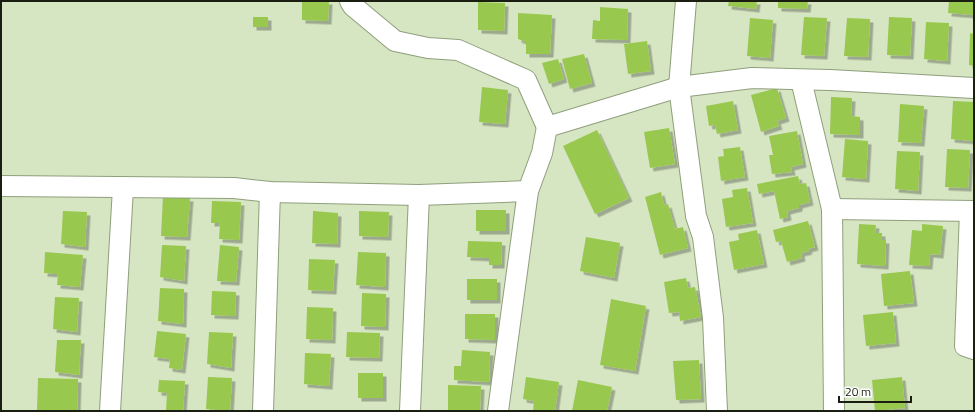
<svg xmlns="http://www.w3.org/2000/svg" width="975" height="412" viewBox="0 0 975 412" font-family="'Titillium Web',sans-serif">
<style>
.building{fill:#99c84f;filter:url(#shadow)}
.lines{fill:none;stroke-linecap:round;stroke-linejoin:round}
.street-casing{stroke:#8f9f7c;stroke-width:22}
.street{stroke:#fff;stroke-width:20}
</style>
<defs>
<filter id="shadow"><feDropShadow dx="3.5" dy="3.5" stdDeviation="0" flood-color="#0004"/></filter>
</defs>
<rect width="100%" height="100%" fill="#d6e6c2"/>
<g class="building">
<polygon points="302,1 329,1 328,21 302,20"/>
<polygon points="729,1 757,1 756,9 728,6"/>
<polygon points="778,1 808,1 807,9 778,8"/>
<polygon points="949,1 974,1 974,15 948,13"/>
<polygon points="478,2 505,3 504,31 478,30"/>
<polygon points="600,7 628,9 627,40 592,39 593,20 600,21"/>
<polygon points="518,13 552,15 550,54 526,54 526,42 518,39"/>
<rect x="253" y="17" width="15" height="10"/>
<polygon points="804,17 827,18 824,56 801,55"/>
<polygon points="889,17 912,18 910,56 887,55"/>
<polygon points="750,18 773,20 770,58 747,56"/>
<polygon points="847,18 870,19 868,57 844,56"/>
<polygon points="926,22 949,23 947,61 924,59"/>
<polygon points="970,33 974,34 974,66 969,65"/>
<polygon points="647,41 651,71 628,74 624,44"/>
<polygon points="584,54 592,83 570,89 562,59"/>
<polygon points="558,59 564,79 549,84 542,63"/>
<polygon points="482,87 508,90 505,124 479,122"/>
<polygon points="777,88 786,118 777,121 779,126 761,132 751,95"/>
<polygon points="831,97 852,98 851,116 860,117 860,135 830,134"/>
<polygon points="733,101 738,130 717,134 715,125 709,126 706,106"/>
<polygon points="953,101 974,102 973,141 951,139"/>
<polygon points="900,104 924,106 921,143 898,142"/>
<polygon points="669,128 675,164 650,168 644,132"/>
<polygon points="597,130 629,198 595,214 563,146"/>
<polygon points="797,131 803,164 791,167 792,172 772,174 769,155 773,155 769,136"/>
<polygon points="845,139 868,141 866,179 842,177"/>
<polygon points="740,147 745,177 721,181 718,157 724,156 723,149"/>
<polygon points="947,149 970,150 968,188 945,187"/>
<polygon points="897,151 920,152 918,191 895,189"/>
<polygon points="798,176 800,184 806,183 810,202 799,205 799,208 787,211 788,217 780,219 774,191 759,194 757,184"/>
<polygon points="747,188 753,223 726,227 722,199 733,197 732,190"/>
<polygon points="661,192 664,205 668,204 675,229 683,227 688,248 660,255 645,197"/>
<polygon points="163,196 190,198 187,237 161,236"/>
<polygon points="212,201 241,202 239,240 219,239 220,223 211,223"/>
<rect x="476" y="210" width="30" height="21"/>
<polygon points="63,211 87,212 85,247 61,244"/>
<polygon points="313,211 338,213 337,244 312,243"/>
<polygon points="359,211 389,212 388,237 359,236"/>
<polygon points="808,221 815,247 808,249 809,251 801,253 802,258 787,262 781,241 776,242 773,230"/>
<polygon points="859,224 876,225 875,233 882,233 882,240 886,240 885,266 857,264"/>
<polygon points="922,224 943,226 940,255 930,254 929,266 909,265 912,230 922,231"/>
<polygon points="757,230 764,264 734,270 729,242 739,240 738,234"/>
<polygon points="586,237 620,243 614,278 580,271"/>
<polygon points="468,241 502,242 501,265 489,265 489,258 467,257"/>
<polygon points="162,245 186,246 184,281 160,277"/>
<polygon points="220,245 239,247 236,282 217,281"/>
<polygon points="45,252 83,255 80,287 57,285 58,274 44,273"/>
<polygon points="358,252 386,253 385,287 356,285"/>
<polygon points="309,259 335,260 333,291 308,290"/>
<polygon points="910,271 914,303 884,306 881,274"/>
<polygon points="686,278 688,288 695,287 701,317 680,321 679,312 669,313 664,282"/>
<rect x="467" y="279" width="30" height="21"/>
<polygon points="160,288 184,289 183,324 158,321"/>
<polygon points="212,291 236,292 235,316 211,315"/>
<polygon points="362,293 386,294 385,327 361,326"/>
<polygon points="55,297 79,298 77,332 53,329"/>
<polygon points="611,299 646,306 635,371 600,365"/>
<polygon points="307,307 333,308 332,340 306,339"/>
<polygon points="893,312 896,343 866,346 863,315"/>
<polygon points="465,314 495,314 495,340 465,339"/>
<polygon points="157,331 186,334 182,370 169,368 170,359 154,357"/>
<polygon points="209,332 233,333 231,368 207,364"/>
<polygon points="347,332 380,333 379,358 346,357"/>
<polygon points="57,340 81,340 79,375 55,372"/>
<polygon points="462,350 490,352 489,382 454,380 454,366 461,366"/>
<polygon points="305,353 331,354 329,386 304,384"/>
<polygon points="699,360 701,399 676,400 673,361"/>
<rect x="358" y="373" width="25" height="25"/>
<polygon points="208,377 232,378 230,411 206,409"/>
<polygon points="526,377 559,382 555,411 533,411 534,401 523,399"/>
<polygon points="902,377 905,408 875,411 872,380"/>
<polygon points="38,378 78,379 77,411 37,411"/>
<polygon points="159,380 185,381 183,411 166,411 167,393 158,392"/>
<polygon points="578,380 612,387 607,411 572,411"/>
<polygon points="448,385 481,386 480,411 448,411"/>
</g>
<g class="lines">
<defs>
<g id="street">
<polyline points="350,1 353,6 395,41 428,48 458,50 526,80 547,127"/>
<polyline points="686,1 679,87 696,216 703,237 713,318 717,411"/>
<polyline points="801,80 832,209 834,411"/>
<polyline points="1,186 234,188 270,192 419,195 528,191"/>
<polyline points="832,209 974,211"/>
<polyline points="970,211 965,346 974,349"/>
<polyline points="110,411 123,188"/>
<polyline points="263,411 270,192"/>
<polyline points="410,411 419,195"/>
<polyline points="498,411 528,191 542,153 547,127 679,87 752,78 830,80 974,88"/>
</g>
</defs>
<use href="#street" class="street-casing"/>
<use href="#street" class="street"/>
</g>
<rect width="975" height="412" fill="none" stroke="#191e11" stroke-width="4"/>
<path d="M839 396v6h72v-6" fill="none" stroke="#191e11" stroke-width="2"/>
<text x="845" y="396" font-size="12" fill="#191e11" stroke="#ffffff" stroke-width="3" paint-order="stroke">20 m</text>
</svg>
